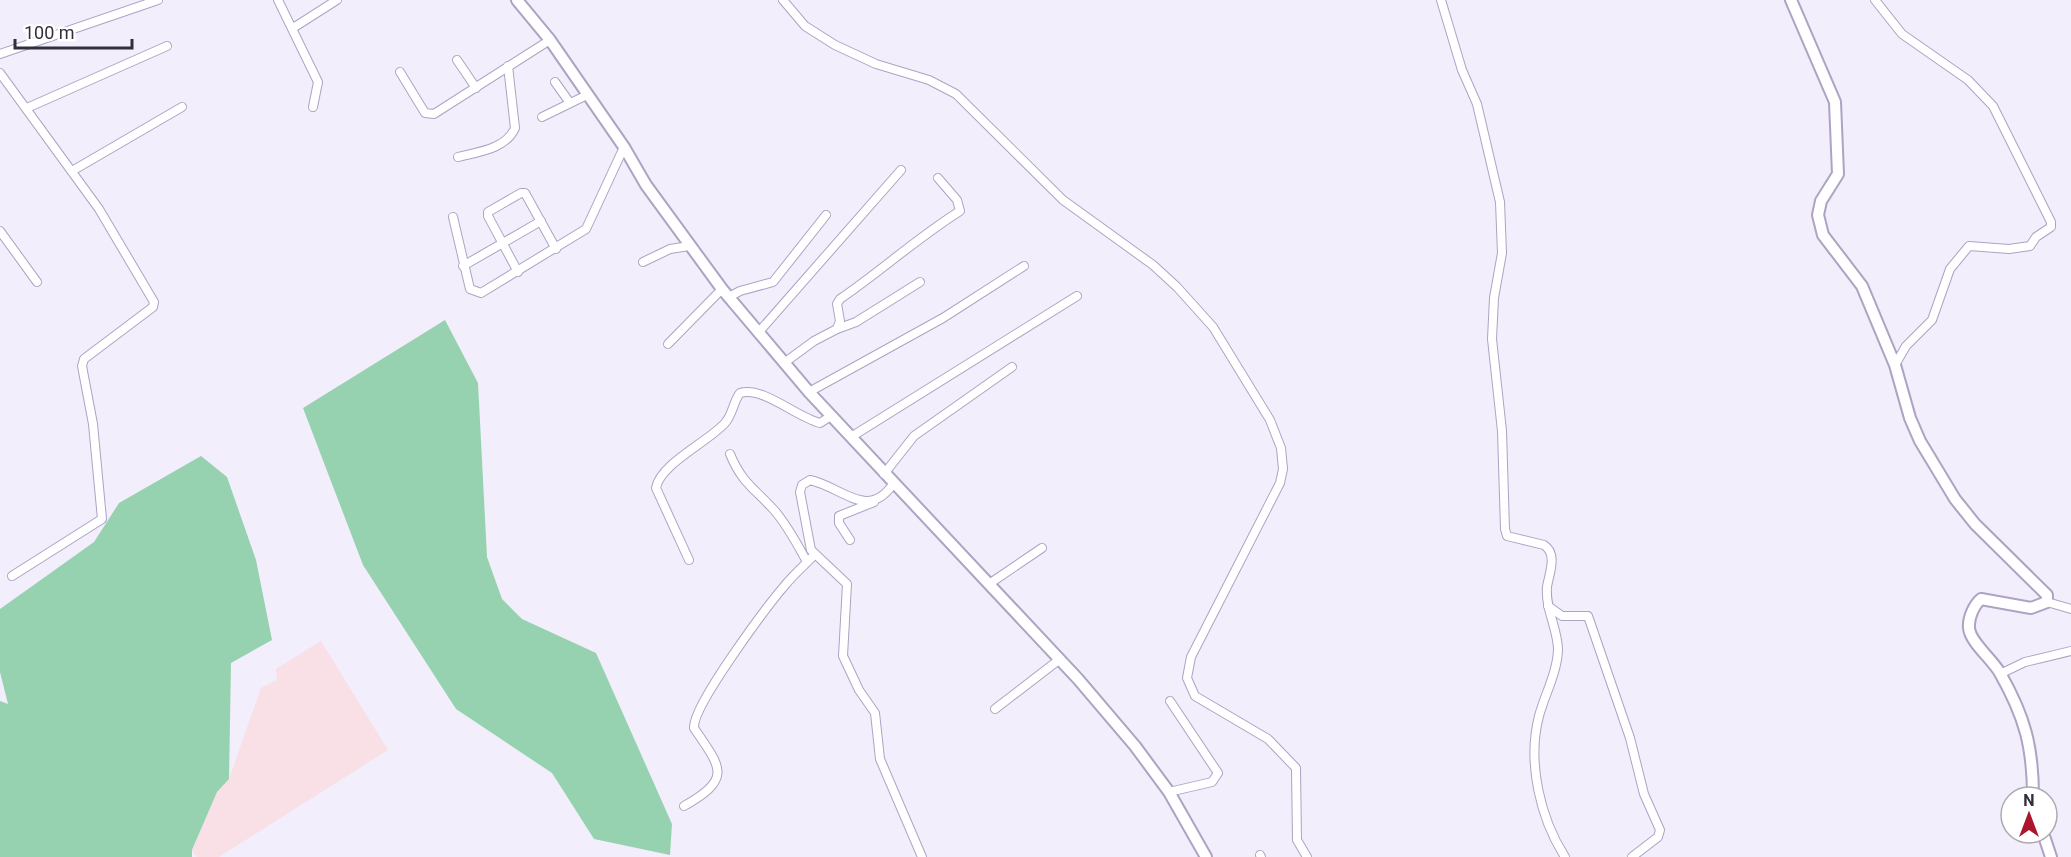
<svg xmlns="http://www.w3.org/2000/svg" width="2071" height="857" viewBox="0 0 2071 857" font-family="Roboto,sans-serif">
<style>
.industrial{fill:#f9dfe6}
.green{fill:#96d2af}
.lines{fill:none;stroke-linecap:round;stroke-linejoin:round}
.street-casing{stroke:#ada3c3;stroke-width:10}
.secondary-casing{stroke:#ada3c3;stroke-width:14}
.street{stroke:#fff;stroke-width:8}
.secondary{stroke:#fff;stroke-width:10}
</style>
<rect width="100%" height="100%" fill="#f2eefc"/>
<polygon class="industrial" points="321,641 388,750 219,857 197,857 192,851 217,792 229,779 261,688 277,680 276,669"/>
<g class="green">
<polygon points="445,320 478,383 487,557 502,599 522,619 596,653 672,824 670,855 594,839 552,773 456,709 363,565 303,408"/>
<polygon points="201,456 227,477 256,560 272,640 231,663 229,779 217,792 192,850 192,857 0,857 0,701 8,704 0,672 0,609 94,542 119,503"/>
</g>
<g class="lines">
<defs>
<g id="street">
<polyline points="278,0 318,82 313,107"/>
<polyline points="783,0 805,26 835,45 876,64 929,80 956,94 1063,200 1153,265 1177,287 1213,327 1270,420 1281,448 1283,469 1280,483 1191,657 1187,678 1195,696 1268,739 1296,768 1297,840 1307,857"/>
<path d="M1441,0L1462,70L1477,104L1500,202L1502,253L1494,298L1492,339L1502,431L1505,529L1507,536L1544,545C1558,554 1549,574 1547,587C1545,609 1558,629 1558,650C1557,673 1545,694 1539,716C1527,762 1540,818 1565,857"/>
<polyline points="1875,0 1902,34 1968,80 1993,106 2051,222 2051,227 2036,237 2030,246 2009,249 1969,246 1950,269 1932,320 1906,346 1895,365"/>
<polyline points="293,28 337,0"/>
<polyline points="0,54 158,0"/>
<polyline points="457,60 476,88"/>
<polyline points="400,72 425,113 434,114 550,40"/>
<polyline points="0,73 99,209 154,302 153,307 84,359 82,366 93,424 102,519 12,576"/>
<polyline points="555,82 570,103"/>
<polyline points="27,108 167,46"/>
<polyline points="542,117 587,95"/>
<path d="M458,157C478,152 506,149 515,128L508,66"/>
<polyline points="72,171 182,107"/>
<polyline points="453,217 470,289 481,293 586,229 624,147"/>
<polyline points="0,231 37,282"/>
<polyline points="643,262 670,249 689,246"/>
<polyline points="463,266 541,221"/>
<polyline points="518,272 488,216 488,212 521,193 525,193 556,249"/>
<polyline points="729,297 740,291 773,282 826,215"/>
<polyline points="837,329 856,322 920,282"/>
<polyline points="758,333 901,170"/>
<polyline points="668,344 722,289"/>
<path d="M784,363L814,341L837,329L840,321L837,304L840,299C881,271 917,238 960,211L957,200L938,178"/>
<polyline points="809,392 943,318 1024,266"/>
<polyline points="851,437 1077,296"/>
<path d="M730,454C742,483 754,488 774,510C788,526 797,544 807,562"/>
<polyline points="884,474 914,436 1012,367"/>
<path d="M893,484C868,521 842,487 810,480L802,485L800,492L811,550L847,584L843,656L859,690L875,713L880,759L922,857"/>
<polyline points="850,540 839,523 839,516 874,502"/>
<path d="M689,560L656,488C660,464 708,442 725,423C733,414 733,402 740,393C763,386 796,417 820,423L831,416"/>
<polyline points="989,584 1042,548"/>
<polyline points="2047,602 2071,609"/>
<polyline points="1548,606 1562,616 1588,616 1630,738 1644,794 1660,830 1658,837 1632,857"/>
<polyline points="2000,674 2025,662 2071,651"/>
<polyline points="995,709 1060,659"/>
<polyline points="1169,792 1212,782 1218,773 1170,701"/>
<path d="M684,806C733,778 721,768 694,728C692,706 768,605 786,584C795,573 806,564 815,554"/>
<polyline points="1260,855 1261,857"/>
</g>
<g id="secondary">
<polyline points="517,0 550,40 624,147 646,185 722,289 809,392 1078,679 1135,746 1169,792 1206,857"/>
<path d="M1791,0L1835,102L1838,174L1821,201L1818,215L1823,235L1862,286L1895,365L1910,418L1920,441L1955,499L1975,524L2047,595V602L2031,608L1981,599C1974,605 1968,618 1969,628C1970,642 1992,659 2000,673C2025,717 2033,747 2033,797"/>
<polyline points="2043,833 2051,857"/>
</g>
</defs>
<use href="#street" class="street-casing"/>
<use href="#secondary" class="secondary-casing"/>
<use href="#street" class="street"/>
<use href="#secondary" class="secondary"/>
</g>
<g transform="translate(2029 815)"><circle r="28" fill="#ffffff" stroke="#adabb1" stroke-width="1.5"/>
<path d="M0-4.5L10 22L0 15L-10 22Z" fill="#ab162c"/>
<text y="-9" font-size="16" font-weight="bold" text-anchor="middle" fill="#322e3b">N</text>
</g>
<path d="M15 39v9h117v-9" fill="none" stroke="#322e3b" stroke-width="3"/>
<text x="24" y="39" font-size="18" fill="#322e3b" stroke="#ffffff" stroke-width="4.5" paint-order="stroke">100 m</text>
</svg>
